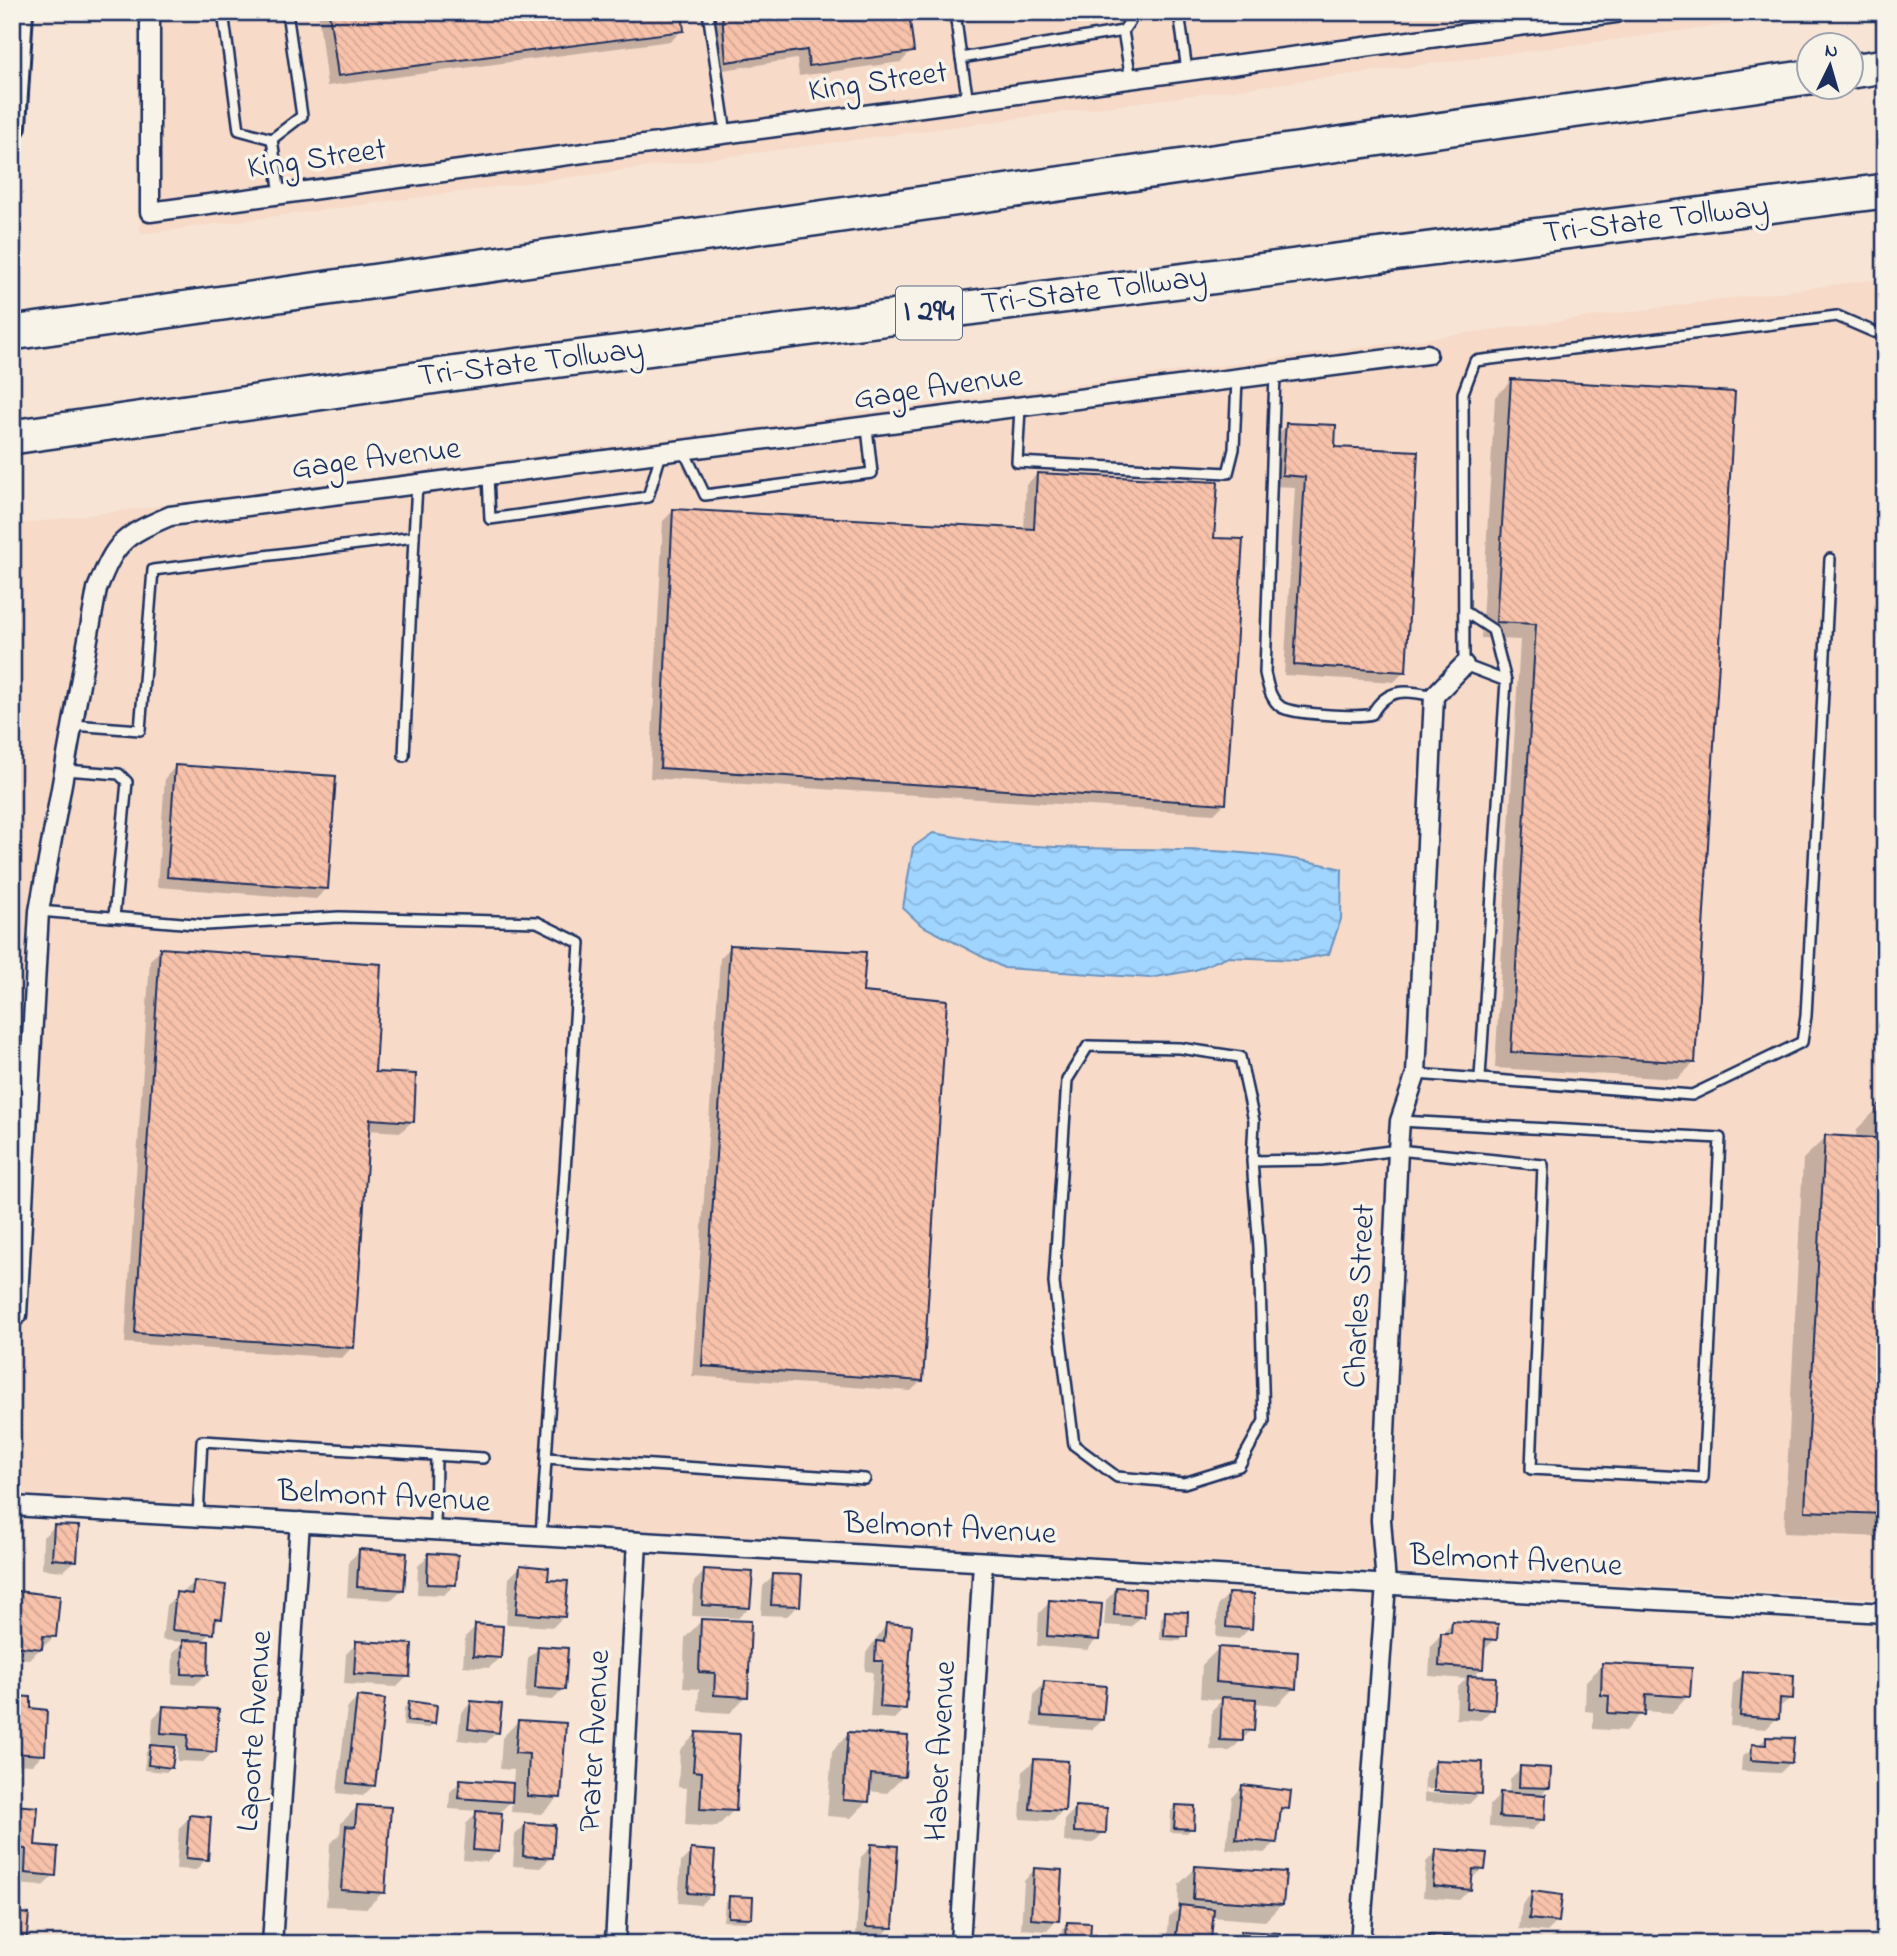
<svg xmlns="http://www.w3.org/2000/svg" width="1897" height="1956" viewBox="0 0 1897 1956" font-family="'Indie Flower',sans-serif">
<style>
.built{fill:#f7dac8}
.water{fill:url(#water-waves);stroke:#6b93bf;stroke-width:2}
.shadow{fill:#0003;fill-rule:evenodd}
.building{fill:url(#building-back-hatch);stroke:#1b2f5e;stroke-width:2}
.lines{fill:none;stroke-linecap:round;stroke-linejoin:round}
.service-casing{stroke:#1b2f5e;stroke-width:14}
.minor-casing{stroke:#1b2f5e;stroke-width:23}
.secondary-casing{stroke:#1b2f5e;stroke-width:32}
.motorway-casing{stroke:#1b2f5e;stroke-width:38}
.service{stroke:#f7f3e8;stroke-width:9}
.minor{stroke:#f7f3e8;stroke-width:18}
.secondary{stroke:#f7f3e8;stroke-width:26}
.motorway{stroke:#f7f3e8;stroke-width:33}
.labels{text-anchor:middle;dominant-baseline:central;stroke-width:7;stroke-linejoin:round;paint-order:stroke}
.shield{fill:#f7f3e8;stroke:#5d6a87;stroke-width:2}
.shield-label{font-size:30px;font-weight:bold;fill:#1b2f5e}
.street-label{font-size:32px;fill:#1b2f5e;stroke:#f7f3e8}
</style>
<defs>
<pattern id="water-waves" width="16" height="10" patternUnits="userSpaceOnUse" patternTransform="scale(1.75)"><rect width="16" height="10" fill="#a0d5ff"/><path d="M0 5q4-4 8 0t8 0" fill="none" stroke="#89b7dd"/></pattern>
<pattern id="building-back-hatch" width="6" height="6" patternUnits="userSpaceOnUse" patternTransform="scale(1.75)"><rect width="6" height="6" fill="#f8c2aa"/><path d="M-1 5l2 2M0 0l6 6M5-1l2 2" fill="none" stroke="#d4a795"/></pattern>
</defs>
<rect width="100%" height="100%" fill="#f7e4d5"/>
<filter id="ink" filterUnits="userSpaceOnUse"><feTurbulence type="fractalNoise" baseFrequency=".0143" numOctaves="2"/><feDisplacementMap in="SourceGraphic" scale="14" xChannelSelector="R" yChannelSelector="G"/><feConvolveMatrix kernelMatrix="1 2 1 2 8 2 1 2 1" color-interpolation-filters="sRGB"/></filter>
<g filter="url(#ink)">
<g class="built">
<polygon points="147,12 1824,12 140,234"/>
<polygon points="1885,278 1885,1599 12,1496 13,525"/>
</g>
<path class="water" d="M933,833C958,837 983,842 1007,844C1120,855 1230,840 1342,869L1341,919L1329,954L1298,960L1226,957L1195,970L1150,978L1004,968L921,925L903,908L913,847Z"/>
<g class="shadow">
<polygon points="318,12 680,12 682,30 671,41 327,86"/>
<polygon points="730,12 907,12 912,51 901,62 799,76 797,59 716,71 712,26"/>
<polygon points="962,12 1037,12 963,22"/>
<polygon points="1511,381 1694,1063 1677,1079 1495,1068 1520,640 1481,638 1495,397"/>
<polygon points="1287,425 1333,449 1405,671 1394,682 1284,675 1295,487 1272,486 1276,436"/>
<polygon points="1037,474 1225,803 1214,814 650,778 663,521 674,510 1024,530 1026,485"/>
<polygon points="175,767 327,888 316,899 157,887 165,778"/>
<polygon points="731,947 921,1381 911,1391 692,1376 720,958"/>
<polygon points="161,950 373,1074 412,1121 401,1132 367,1130 352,1347 342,1358 125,1343 150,960"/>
<polygon points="1879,1107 1885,1108 1885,1557 1883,1537 1784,1533 1803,1159 1826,1137 1856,1138 1857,1129"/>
<polygon points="54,1527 75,1560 64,1571 42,1569 43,1537"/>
<polygon points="360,1551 403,1590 392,1600 347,1597 349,1561"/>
<polygon points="429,1555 455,1584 444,1595 417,1594 418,1566"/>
<polygon points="520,1567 546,1581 564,1616 553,1627 506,1624 509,1578"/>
<polygon points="705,1571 749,1608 738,1618 692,1616 694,1582"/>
<polygon points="774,1576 798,1606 787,1616 761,1615 763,1586"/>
<polygon points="194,1583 220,1618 203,1642 206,1674 195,1685 172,1684 173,1653 183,1642 162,1640 166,1605"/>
<polygon points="1117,1589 1142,1616 1131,1627 1104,1625 1106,1600"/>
<polygon points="18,1593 54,1637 29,1659 12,1658 12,1599"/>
<polygon points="1228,1595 1250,1628 1239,1639 1216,1637 1218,1605"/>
<polygon points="1050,1602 1097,1639 1087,1650 1037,1646 1039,1613"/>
<polygon points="1166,1613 1185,1636 1180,1641 1160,1640 1161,1618"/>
<polygon points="701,1621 746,1696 730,1713 698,1711 699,1689 683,1688 685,1638"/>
<polygon points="1452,1623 1495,1639 1484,1650 1481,1669 1472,1678 1492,1709 1481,1720 1456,1719 1457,1688 1466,1679 1429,1676 1431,1645"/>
<polygon points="886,1625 905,1708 894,1719 870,1717 873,1672 865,1671 866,1653"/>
<polygon points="476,1626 500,1657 489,1668 463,1666 465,1637"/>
<polygon points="357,1643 408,1676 397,1687 344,1684 346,1654"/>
<polygon points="539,1648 564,1689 553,1700 525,1698 528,1658"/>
<polygon points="1218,1649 1294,1688 1277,1705 1254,1703 1252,1730 1230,1751 1210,1750 1212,1710 1222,1700 1200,1698 1202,1665"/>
<polygon points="1603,1665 1688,1696 1672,1713 1643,1711 1626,1731 1593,1729 1593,1712 1585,1711 1586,1681"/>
<polygon points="1744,1674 1791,1698 1777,1709 1777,1718 1766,1729 1730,1726 1733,1684"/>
<polygon points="1045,1683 1102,1720 1091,1730 1032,1726 1034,1694"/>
<polygon points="12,1697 29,1710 43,1754 32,1765 12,1764"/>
<polygon points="358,1698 374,1785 363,1796 337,1793 347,1708"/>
<polygon points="472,1702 497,1732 486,1743 458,1740 461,1713"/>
<polygon points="409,1703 433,1724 428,1728 403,1726 404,1708"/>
<polygon points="163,1708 214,1751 203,1762 177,1761 178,1746 158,1744 171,1767 166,1772 144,1770 146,1752 154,1744 151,1744 153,1718"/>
<polygon points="518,1721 559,1797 542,1814 511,1812 512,1800 497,1815 498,1851 487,1862 463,1860 466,1824 479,1811 449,1809 450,1792 461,1781 513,1785 514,1770 500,1769 502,1738"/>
<polygon points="696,1734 734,1810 717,1827 685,1825 687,1788 678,1787 680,1750"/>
<polygon points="848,1734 904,1776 887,1793 868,1791 867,1801 851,1818 827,1816 832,1751"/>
<polygon points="1767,1738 1791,1762 1780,1773 1741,1771 1742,1757"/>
<polygon points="1034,1761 1063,1810 1053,1821 1020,1819 1023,1771"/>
<path d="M1436,1762L1480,1793L1469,1804L1424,1802L1425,1772ZM1425,1789L1472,1791V1795L1425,1793Z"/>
<polygon points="1521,1768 1548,1788 1539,1797 1543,1819 1532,1830 1489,1827 1490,1805 1501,1794 1509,1794 1510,1779"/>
<polygon points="1242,1787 1287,1808 1278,1817 1275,1843 1264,1853 1226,1849 1232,1798"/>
<polygon points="358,1806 383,1892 367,1908 326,1906 330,1844 340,1834 341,1823"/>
<polygon points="1176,1806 1192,1828 1187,1833 1170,1832 1171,1811"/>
<polygon points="12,1807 34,1847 54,1875 43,1886 15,1884 16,1859 12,1859"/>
<polygon points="1076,1808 1104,1832 1093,1843 1064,1842 1065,1819"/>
<polygon points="190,1817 206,1859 196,1870 176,1869 179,1828"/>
<polygon points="526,1824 551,1858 540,1868 513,1866 515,1835"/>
<polygon points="872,1846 891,1927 880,1938 856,1937 861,1857"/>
<polygon points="692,1851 711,1894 700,1905 678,1903 681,1862"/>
<polygon points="1437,1851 1484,1869 1470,1879 1470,1889 1459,1900 1423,1897 1426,1862"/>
<polygon points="1196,1868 1282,1904 1265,1921 1211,1917 1209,1938 1204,1944 1167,1944 1169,1917 1178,1909 1179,1884"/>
<polygon points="1034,1870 1057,1920 1047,1931 1021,1929 1024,1881"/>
<polygon points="1532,1893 1558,1921 1547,1932 1519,1929 1522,1904"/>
<polygon points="729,1898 750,1918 745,1922 723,1921 725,1903"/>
<polygon points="1068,1924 1088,1940 1084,1944 1062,1943 1063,1929"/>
<polygon points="1242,1933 1277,1944 1232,1944"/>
</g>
<g class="building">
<polygon points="329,12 682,12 684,31 338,76"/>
<polygon points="739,12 909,12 914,52 809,66 807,50 726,62 722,14"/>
<polygon points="1511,379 1735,392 1695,1063 1511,1052 1536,624 1496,622"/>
<polygon points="1286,423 1336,425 1335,447 1418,451 1406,672 1294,665 1305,477 1282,475"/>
<polygon points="1037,473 1218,482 1214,538 1243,539 1226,804 660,768 673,509 1034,529"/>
<polygon points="175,765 336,776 328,889 167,877"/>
<polygon points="730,945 866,952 863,992 947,1000 923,1381 702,1366"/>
<polygon points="160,948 381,964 375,1072 416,1074 414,1122 370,1119 354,1348 135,1333"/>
<polygon points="1879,1105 1885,1106 1885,1514 1805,1511 1825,1135 1876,1138"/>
<polygon points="54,1525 79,1526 77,1561 52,1559"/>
<polygon points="359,1549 407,1553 404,1590 357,1587"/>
<polygon points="428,1553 458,1555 456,1585 427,1584"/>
<polygon points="520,1565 549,1568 548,1580 568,1581 565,1617 516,1613"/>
<polygon points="704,1569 753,1572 750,1608 702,1605"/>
<polygon points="773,1574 802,1575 800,1606 771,1605"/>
<polygon points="194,1581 226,1585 222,1619 215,1618 214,1634 172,1630 176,1592 192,1594"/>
<polygon points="1116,1587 1145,1589 1144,1617 1114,1615"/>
<polygon points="17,1591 60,1596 56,1637 43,1636 42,1649 12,1646"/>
<polygon points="1228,1593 1254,1594 1252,1629 1226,1627"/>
<polygon points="1049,1600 1102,1604 1099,1640 1047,1636"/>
<polygon points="1165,1611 1188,1612 1187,1637 1164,1636"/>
<polygon points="701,1619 751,1621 748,1697 714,1695 715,1673 699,1672"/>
<polygon points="1452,1621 1498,1624 1497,1640 1485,1639 1483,1669 1439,1666 1441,1633 1451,1633"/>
<polygon points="886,1623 912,1625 906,1709 880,1707 883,1661 875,1661 876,1641 884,1642"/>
<polygon points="475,1624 503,1626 501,1658 473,1656"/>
<polygon points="183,1640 209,1641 208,1675 182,1674"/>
<polygon points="356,1641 412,1644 410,1677 354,1674"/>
<polygon points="538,1646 568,1648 565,1690 535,1688"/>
<polygon points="1218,1647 1298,1652 1296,1689 1216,1682"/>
<polygon points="1602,1663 1692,1668 1690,1697 1646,1694 1645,1715 1608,1713 1609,1696 1601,1695"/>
<polygon points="1743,1672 1794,1675 1793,1699 1780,1698 1779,1719 1740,1716"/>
<polygon points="1468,1676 1496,1677 1494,1710 1466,1708"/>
<polygon points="1044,1681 1106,1686 1103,1720 1041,1716"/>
<polygon points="12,1696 31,1697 31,1708 47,1710 45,1755 12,1753"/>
<polygon points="357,1696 385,1699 375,1786 347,1783"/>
<polygon points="1222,1697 1256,1699 1254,1731 1243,1730 1243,1741 1220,1740"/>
<polygon points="409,1701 437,1705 435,1724 407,1721"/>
<polygon points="471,1701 502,1704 499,1733 468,1729"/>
<polygon points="163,1706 219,1709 216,1752 187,1750 188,1735 161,1733"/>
<polygon points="518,1720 566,1723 561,1798 527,1796 529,1754 515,1753"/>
<polygon points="696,1732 740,1734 736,1811 700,1809 702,1772 693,1771"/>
<polygon points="848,1732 908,1736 905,1777 871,1774 869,1802 843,1800"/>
<polygon points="1766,1737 1794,1738 1792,1763 1751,1760 1752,1744 1766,1745"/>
<polygon points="150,1745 175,1747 172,1768 148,1765"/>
<polygon points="1034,1759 1068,1761 1065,1811 1030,1809"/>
<polygon points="1435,1760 1483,1762 1482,1794 1434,1791"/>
<polygon points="1520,1766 1551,1768 1550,1788 1519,1787"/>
<polygon points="460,1779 513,1783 512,1802 458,1798"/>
<polygon points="1242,1785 1291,1791 1289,1809 1281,1808 1277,1843 1236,1839"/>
<polygon points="1500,1792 1546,1795 1545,1820 1499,1817"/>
<polygon points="12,1805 38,1807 35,1845 58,1847 56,1876 25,1873 26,1849 12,1848"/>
<polygon points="357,1805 391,1807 385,1893 341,1890 346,1826 355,1827"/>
<polygon points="1176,1805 1195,1806 1194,1829 1174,1828"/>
<polygon points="1075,1806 1107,1808 1106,1833 1074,1832"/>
<polygon points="476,1811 502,1813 499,1852 473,1850"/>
<polygon points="189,1815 211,1817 208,1860 186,1858"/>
<polygon points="525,1823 555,1825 553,1858 523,1856"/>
<polygon points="871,1844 898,1846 893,1928 866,1927"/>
<polygon points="691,1849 715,1851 712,1895 688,1893"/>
<polygon points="1436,1849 1487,1853 1485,1870 1473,1869 1471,1890 1433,1886"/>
<polygon points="1195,1866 1286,1872 1283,1905 1193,1899"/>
<polygon points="1034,1868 1062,1870 1059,1921 1031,1919"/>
<polygon points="1532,1891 1562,1895 1559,1922 1529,1919"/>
<polygon points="729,1896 753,1897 752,1918 728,1917"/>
<polygon points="1180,1905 1214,1909 1211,1939 1176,1935"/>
<polygon points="12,1912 29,1914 26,1944 12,1944"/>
<polygon points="1067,1922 1091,1923 1090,1940 1066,1939"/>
<polygon points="1241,1931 1280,1933 1279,1944 1241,1944"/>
<polygon points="1429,1935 1462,1938 1461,1944 1428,1944"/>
</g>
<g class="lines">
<defs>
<g id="service">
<polyline points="223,12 239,130 272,139"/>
<polyline points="708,12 726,134"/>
<polyline points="955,12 961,58"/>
<polyline points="1179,12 1187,71"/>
<polyline points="1123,31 1136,12"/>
<polyline points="968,101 961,58 1123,31 1131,79"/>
<polyline points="272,139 302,116 287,12"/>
<polyline points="272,139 280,195"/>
<path d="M1275,374L1265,673C1268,686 1270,699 1281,707C1292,714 1359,718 1372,714C1387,687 1407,690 1434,696"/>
<polyline points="1020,408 1017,462 1228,473 1234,449 1237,379"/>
<polyline points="684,451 705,495 872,473 867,428"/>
<polyline points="488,476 490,519 648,497 661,454"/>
<polyline points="1464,611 1493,630 1506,681"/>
<polyline points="73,725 140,730 153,570 414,537 417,485"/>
<polyline points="404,756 414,537"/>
<polyline points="65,770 119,774 127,782 114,917"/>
<polyline points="39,911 206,925 339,917 537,922 580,943 541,1536"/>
<polyline points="1416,1074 1692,1095 1802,1042 1806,1016 1830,559"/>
<polyline points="1480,1077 1506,681 1464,665 1463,393 1475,361 1837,316 1874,332"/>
<polyline points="1252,1161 1254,1121 1240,1057 1180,1048 1088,1046 1067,1080 1054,1283 1074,1445 1117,1477 1184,1483 1239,1466 1264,1421 1259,1248 1252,1161 1321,1160 1398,1150 1543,1165 1531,1469 1703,1478 1720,1138 1400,1121"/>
<polyline points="546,1458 865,1479"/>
<polyline points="198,1517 202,1441 483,1458"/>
<polyline points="435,1530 436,1455"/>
</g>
<g id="minor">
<polyline points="150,12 150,212 1615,13"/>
<path d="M12,1315H17L39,911L97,589C116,541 123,536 170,516L1427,354"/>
<polyline points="12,1506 1885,1613"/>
<polyline points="272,1944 300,1522"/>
<polyline points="615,1944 637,1542"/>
<polyline points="960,1944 983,1562"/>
<polyline points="1360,1944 1386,1584 1381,1520 1398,1150 1400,1121 1416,1074 1434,696 1464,665"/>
</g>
<polyline id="secondary" points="12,126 19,12"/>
<g id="motorway">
<polyline points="1852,71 1885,66"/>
<polyline points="12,333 1810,77"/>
<polyline points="12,437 458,373 1885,191"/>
</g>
</defs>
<use href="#service" class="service-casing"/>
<use href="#minor" class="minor-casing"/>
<use href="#secondary" class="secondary-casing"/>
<use href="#motorway" class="motorway-casing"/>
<use href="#service" class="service"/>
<use href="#minor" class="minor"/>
<use href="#secondary" class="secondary"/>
<use href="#motorway" class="motorway"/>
</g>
</g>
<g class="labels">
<rect class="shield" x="896" y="286.5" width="66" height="53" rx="5"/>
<g class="shield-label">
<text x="929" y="313">I 294</text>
</g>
<g class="street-label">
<text transform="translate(878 83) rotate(-8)">King Street</text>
<text transform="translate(317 160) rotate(-8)">King Street</text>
<text transform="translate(1656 221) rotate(-7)">Tri-State Tollway</text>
<text transform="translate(1094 292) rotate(-7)">Tri-State Tollway</text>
<text transform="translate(531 364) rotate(-7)">Tri-State Tollway</text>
<text transform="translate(938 389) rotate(-8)">Gage Avenue</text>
<text transform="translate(376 460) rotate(-7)">Gage Avenue</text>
<text transform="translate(1361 1296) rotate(-87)">Charles Street</text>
<text transform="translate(384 1498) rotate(3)">Belmont Avenue</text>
<text transform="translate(950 1530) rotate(3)">Belmont Avenue</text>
<text transform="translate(1516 1562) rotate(3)">Belmont Avenue</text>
<text transform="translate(256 1731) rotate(-86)">Laporte Avenue</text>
<text transform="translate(596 1741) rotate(-87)">Prater Avenue</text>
<text transform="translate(942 1751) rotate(-87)">Haber Avenue</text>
</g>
</g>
<rect width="1897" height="1956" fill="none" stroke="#f7f3e8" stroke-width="42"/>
<rect x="21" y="21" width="1855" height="1914" fill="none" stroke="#1b2f5e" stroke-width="2.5" filter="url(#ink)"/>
<g transform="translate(1830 66) rotate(5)"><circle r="33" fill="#f7f3e8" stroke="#9fa5b1" stroke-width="2"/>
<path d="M0-5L12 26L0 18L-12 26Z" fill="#1b2f5e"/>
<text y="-10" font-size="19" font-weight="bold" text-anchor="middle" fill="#1b2f5e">N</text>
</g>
</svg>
